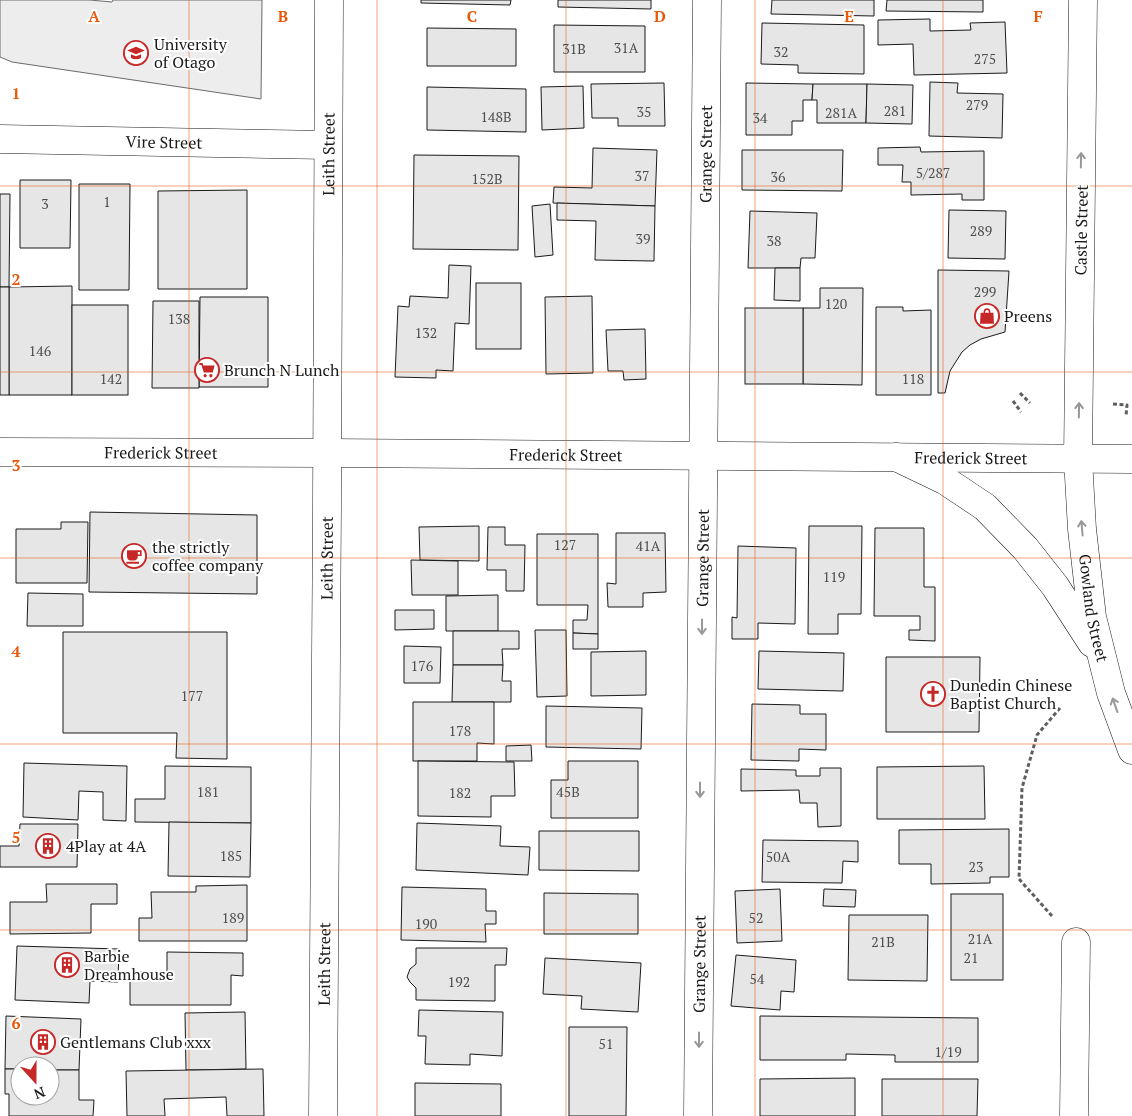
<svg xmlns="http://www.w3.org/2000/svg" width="1132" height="1116" viewBox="0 0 1132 1116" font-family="'PT Serif',serif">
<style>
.built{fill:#ededed;stroke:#6a6a6a}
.building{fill:#e6e6e6;stroke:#1a1a1a}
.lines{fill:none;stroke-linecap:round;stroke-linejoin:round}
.street-casing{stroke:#1a1a1a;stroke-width:29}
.secondary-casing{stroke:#1a1a1a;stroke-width:29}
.highway-casing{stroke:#1a1a1a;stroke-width:29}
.path{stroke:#5f5f5f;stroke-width:3;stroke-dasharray:4 2.5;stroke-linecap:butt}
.street{stroke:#fff;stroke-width:28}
.secondary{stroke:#fff;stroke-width:28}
.highway{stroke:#fff;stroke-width:28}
.oneway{stroke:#989898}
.grid{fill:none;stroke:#e8590c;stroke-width:1;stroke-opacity:0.55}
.labels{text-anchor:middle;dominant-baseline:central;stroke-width:4;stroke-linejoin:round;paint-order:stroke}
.number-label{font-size:14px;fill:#4d4d4d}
.poi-label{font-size:16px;fill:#1a1a1a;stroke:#fff;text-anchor:start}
.street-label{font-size:16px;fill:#1a1a1a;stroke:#fff}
.grid-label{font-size:16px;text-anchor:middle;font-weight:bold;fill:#e8590c;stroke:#fff;stroke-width:4;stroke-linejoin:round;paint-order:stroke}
</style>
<rect width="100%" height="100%" fill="#fff"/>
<polygon class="built" points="0,0 90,0 112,2 113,0 262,0 261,99 12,62 0,57"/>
<g class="building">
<polygon points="421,0 511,0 510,5 421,3"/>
<polygon points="558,0 651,0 651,9 558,7"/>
<polygon points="772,0 874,0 874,16 771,14"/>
<polygon points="887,0 983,0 983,12 886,11"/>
<polygon points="930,19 930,31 971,30 970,23 1005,22 1007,73 914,75 913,44 878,45 878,20"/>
<polygon points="762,23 864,25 864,74 798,73 798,65 761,64"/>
<polygon points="554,25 645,26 645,72 554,72"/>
<polygon points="427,28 516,29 516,66 427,66"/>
<polygon points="930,82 958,83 957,93 1003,94 1002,138 929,136"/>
<polygon points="664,83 665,126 618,126 618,118 592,118 591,84"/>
<polygon points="746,83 813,84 812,100 803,100 803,121 792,121 792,135 746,135"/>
<polygon points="813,84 867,84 866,123 817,123 817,100 812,100"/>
<polygon points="867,84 913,85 912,124 866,123"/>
<polygon points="583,86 584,128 542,130 541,87"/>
<polygon points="427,87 526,89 526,132 427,130"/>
<polygon points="920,147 921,152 984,151 984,200 962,200 962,194 911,195 911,182 902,182 903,165 878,165 878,148"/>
<polygon points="593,148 657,150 655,206 553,203 554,187 592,188"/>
<polygon points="742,150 843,150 842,191 742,190"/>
<polygon points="414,155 519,156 518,250 413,249"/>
<polygon points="20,180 71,180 70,248 20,248"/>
<polygon points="79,184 130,184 129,290 79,290"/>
<polygon points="247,190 247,289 158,289 158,191"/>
<polygon points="0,194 10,194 9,287 0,287"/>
<polygon points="557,203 655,206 654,261 595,260 596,221 557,220"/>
<polygon points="550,204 553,255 535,257 532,206"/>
<polygon points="949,210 1006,211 1005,259 948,258"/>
<polygon points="750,211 817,213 815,258 801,258 800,268 748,268"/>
<polygon points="449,265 471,266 469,324 455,323 453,371 436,370 436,378 395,377 398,306 409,307 410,296 448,298"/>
<polygon points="775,268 800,268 800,301 774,300"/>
<polygon points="938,270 1009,271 1005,332 981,339 970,345 962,352 950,371 945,393 938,393"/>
<rect x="476" y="283" width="45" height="66"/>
<polygon points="72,286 72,395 9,395 9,287"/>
<rect x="0" y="287" width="9" height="108"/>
<polygon points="820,288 863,288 862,385 803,384 803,308 820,308"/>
<polygon points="592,296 593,373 546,374 545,297"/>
<polygon points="200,297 268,297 268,387 199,387"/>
<polygon points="153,301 199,301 199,388 152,388"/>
<rect x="72" y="305" width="56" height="90"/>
<polygon points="876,307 903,307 903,311 931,310 931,395 876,395"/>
<rect x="745" y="308" width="58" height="76"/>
<polygon points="645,329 646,379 624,380 623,371 608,371 606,330"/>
<polygon points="90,512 257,515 257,594 89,592"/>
<polygon points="61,522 88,522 87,583 16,583 16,529 61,529"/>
<polygon points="479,526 479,561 420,560 419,527"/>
<polygon points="809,526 862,526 861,614 838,614 838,634 808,634"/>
<polygon points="488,527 505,527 505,545 525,545 524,591 506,591 506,570 487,570"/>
<polygon points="875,528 924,528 924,587 935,587 935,641 909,640 909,630 920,630 920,616 874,616"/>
<polygon points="616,533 665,533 666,592 643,593 643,607 608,607 607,583 616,584"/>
<polygon points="537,534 598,534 598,634 573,633 573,620 587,620 588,605 537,605"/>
<polygon points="738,546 796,548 795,624 758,623 758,639 732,639 732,617 737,618"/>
<polygon points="411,560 458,561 458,595 412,595"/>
<polygon points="28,593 83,594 83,626 27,626"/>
<polygon points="498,595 498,631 446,631 446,596"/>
<polygon points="395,610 434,610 434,629 395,630"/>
<polygon points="535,630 566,630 567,696 537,697"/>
<polygon points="453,631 519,631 519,649 502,649 503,665 453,665"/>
<polygon points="63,632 227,632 227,759 176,758 177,733 63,733"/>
<polygon points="573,633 598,634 598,649 573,649"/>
<polygon points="404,646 441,647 440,683 404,683"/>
<polygon points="646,651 646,695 591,696 591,652"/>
<polygon points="759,651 844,653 843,691 758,689"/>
<polygon points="886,657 980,657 979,732 886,732"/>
<polygon points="453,665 503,665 502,681 511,681 511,702 452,702"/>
<polygon points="413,702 494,702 494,744 477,743 477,761 413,761"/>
<polygon points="752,704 800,705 800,714 826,714 826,750 799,749 799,761 751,760"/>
<polygon points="546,706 642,708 641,749 546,747"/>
<polygon points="531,745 532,761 506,761 506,746"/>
<polygon points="418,761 514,762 515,796 491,796 491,817 418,816"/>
<polygon points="568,761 638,761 638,818 551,818 551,780 568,780"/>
<polygon points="24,763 127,766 126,821 103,820 103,792 79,791 78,820 23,817"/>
<polygon points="165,766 251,767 251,823 135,822 135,799 165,799"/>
<polygon points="984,766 985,819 877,819 877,767"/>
<polygon points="820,768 841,768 841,826 818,827 817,803 800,803 799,790 741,791 741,769 796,770 796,776 820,776"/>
<polygon points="169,822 251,823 250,877 168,876"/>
<polygon points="417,823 501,826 500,846 530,847 528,875 416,870"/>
<polygon points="20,824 78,824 77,867 0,867 0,846 19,846"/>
<polygon points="1009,829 1009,877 990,877 990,883 931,884 931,864 899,864 899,830"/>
<polygon points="539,831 639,831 639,871 539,870"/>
<polygon points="763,840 858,841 858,862 843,861 842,883 762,882"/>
<polygon points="46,884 117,884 117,904 91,904 91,933 10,934 10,902 47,902"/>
<polygon points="247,885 247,941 139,941 139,918 152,918 151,892 196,892 196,886"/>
<polygon points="402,887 486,889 486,911 496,911 496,924 485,924 486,942 401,940"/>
<polygon points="780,889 782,941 737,943 735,891"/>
<polygon points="824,889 856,890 855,907 823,906"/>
<polygon points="544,893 638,894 638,934 544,934"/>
<rect x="951" y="894" width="52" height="86"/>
<polygon points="849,915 928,915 927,981 848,980"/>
<polygon points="17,946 119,949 118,982 90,981 89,1003 15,1000"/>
<polygon points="416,948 507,948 506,965 495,965 495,1001 416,1000 416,988 410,982 407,977 410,969 416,964"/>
<polygon points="167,952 243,953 243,976 231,975 231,1005 130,1005 130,972 167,972"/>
<polygon points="736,955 796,960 794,992 781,991 780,1010 731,1006"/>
<polygon points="545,958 641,963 638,1012 581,1009 582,996 543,994"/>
<polygon points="419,1010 503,1012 502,1056 470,1054 470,1065 425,1064 426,1036 418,1036"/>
<polygon points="245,1012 246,1069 186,1070 185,1013"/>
<polygon points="6,1016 81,1019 79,1070 50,1070 50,1066 20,1066 20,1069 5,1069"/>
<polygon points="760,1016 978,1018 978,1062 895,1062 895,1055 846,1054 846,1060 760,1060"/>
<polygon points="569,1027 627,1027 626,1116 569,1116"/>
<polygon points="5,1069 20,1069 20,1096 50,1096 50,1070 79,1070 79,1100 94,1100 93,1116 9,1116 9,1094 5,1094"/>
<polygon points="263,1069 264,1116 227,1116 226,1097 164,1099 165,1116 127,1116 126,1071"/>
<polygon points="855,1078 855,1116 760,1116 760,1079"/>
<polygon points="882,1079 978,1079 977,1116 882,1116"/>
<polygon points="415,1083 501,1084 501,1116 415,1116"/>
</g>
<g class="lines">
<defs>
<g id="street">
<path id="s1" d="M0,139L328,145"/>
<path id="s2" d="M323,1116L327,505L329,0"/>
<path id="s3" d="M698,1116L707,0"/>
<polyline points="1074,1116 1076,942"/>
</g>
<g id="secondary">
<path id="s4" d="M0,452L328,453L1132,459"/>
</g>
<g id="highway">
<path id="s5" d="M1083,0L1078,459L1082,529L1092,617L1111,693L1132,750"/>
<polyline points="896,457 946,481 985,507 1025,548 1055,586 1092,643"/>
</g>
</defs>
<use href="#street" class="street-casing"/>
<use href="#secondary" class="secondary-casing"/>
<use href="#highway" class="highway-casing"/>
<g class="path">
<polyline points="1020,393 1030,403"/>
<polyline points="1013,401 1021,412"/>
<polyline points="1113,404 1127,405 1126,416"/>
<polyline points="1052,916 1019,879 1022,788 1037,735 1060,708"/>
</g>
<use href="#street" class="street"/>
<use href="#secondary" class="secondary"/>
<use href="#highway" class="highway"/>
</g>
<defs><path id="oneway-shaft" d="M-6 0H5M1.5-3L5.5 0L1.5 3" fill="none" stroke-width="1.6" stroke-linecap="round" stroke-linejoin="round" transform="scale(1.25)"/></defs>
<g class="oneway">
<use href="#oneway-shaft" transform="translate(1081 160) rotate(-89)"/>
<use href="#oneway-shaft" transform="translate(1079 410) rotate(-89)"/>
<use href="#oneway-shaft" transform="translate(1082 528) rotate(-95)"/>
<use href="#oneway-shaft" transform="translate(702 627) rotate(90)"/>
<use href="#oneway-shaft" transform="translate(1115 705) rotate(-109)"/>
<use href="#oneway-shaft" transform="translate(700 790) rotate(90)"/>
<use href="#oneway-shaft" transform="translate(699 1040) rotate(90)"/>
</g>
<path class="grid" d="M189,0V1116M377,0V1116M566,0V1116M755,0V1116M943,0V1116M0,186H1132M0,372H1132M0,558H1132M0,744H1132M0,930H1132"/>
<defs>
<symbol id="university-ring" viewBox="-11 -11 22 22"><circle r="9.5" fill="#fff" stroke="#c62828" stroke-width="1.5"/><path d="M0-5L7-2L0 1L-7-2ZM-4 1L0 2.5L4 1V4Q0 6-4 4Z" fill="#c62828"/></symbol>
<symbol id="shop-ring" viewBox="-11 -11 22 22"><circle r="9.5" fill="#fff" stroke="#c62828" stroke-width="1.5"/><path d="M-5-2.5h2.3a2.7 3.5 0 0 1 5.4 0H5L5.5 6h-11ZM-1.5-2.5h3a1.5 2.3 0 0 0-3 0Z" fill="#c62828"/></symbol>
<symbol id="supermarket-ring" viewBox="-11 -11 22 22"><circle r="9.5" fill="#fff" stroke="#c62828" stroke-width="1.5"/><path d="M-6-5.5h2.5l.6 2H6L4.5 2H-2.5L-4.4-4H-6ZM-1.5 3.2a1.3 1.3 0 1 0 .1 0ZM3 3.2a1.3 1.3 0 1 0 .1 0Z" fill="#c62828"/></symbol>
<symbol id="cafe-ring" viewBox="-11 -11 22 22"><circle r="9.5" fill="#fff" stroke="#c62828" stroke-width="1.5"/><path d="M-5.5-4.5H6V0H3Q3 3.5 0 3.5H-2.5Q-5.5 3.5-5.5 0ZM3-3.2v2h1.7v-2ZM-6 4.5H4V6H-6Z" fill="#c62828"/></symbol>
<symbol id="church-ring" viewBox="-11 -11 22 22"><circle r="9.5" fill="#fff" stroke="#c62828" stroke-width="1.5"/><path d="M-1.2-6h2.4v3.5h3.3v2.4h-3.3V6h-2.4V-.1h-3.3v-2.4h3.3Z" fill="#c62828"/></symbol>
<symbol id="building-ring" viewBox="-11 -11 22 22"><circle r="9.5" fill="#fff" stroke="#c62828" stroke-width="1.5"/><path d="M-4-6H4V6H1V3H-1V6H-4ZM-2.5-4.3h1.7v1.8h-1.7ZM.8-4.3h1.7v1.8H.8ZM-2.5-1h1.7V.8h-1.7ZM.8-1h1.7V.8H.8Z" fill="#c62828"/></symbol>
</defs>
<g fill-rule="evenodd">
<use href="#university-ring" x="122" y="39" width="28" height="28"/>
<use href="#shop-ring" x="973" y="302" width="28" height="28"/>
<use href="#supermarket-ring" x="193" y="356" width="28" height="28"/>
<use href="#cafe-ring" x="120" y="542" width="28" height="28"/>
<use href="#church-ring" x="919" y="680" width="28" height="28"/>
<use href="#building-ring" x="34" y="832" width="28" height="28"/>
<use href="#building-ring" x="53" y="951" width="28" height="28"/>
<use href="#building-ring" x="29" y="1028" width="28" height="28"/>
</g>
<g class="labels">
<g class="number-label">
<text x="626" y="47">31A</text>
<text x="574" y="48">31B</text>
<text x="781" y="51">32</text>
<text x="985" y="58">275</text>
<text x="977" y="104">279</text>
<text x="895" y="110">281</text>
<text x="644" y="111">35</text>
<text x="841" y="112">281A</text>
<text x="496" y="116">148B</text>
<text x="760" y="117">34</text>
<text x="933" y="172">5/287</text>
<text x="642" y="175">37</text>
<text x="778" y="176">36</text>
<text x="487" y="178">152B</text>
<text x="107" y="201">1</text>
<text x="45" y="203">3</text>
<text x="981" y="230">289</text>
<text x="643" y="238">39</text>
<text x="774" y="240">38</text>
<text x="985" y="291">299</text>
<text x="836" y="303">120</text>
<text x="179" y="318">138</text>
<text x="426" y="332">132</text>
<text x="40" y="350">146</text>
<text x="111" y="378">142</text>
<text x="913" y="378">118</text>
<text x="565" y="544">127</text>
<text x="648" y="545">41A</text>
<text x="834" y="576">119</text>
<text x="422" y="665">176</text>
<text x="192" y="695">177</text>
<text x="460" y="730">178</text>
<text x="208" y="791">181</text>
<text x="568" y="791">45B</text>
<text x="460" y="792">182</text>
<text x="231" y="855">185</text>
<text x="778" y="856">50A</text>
<text x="976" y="866">23</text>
<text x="233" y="917">189</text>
<text x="756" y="917">52</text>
<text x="426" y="923">190</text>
<text x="980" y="938">21A</text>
<text x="883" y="941">21B</text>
<text x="971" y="957">21</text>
<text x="757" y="978">54</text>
<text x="459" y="981">192</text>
<text x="606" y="1043">51</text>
<text x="948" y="1051">1/19</text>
</g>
<g class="poi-label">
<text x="154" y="44">University<tspan x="154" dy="18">of Otago</tspan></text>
<text x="1004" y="316">Preens</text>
<text x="224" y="370">Brunch N Lunch</text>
<text x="152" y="547">the strictly<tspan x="152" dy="18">coffee company</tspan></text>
<text x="950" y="685">Dunedin Chinese<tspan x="950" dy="18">Baptist Church</tspan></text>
<text x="66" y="846">4Play at 4A</text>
<text x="84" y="956">Barbie<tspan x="84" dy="18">Dreamhouse</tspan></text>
<text x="60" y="1042">Gentlemans Club xxx</text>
</g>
<g class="street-label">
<text stroke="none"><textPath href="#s1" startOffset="164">Vire Street</textPath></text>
<text stroke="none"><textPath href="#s2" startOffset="962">Leith Street</textPath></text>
<text stroke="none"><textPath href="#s3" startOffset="962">Grange Street</textPath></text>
<text transform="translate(1081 230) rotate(-89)">Castle Street</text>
<text stroke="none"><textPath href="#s4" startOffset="161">Frederick Street</textPath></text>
<text stroke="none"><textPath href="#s4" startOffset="566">Frederick Street</textPath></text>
<text stroke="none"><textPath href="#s4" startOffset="971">Frederick Street</textPath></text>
<text stroke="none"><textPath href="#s2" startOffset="558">Leith Street</textPath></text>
<text stroke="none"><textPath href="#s3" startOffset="558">Grange Street</textPath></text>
<text stroke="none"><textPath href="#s5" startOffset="609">Gowland Street</textPath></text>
<text stroke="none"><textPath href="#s2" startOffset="152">Leith Street</textPath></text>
<text stroke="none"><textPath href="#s3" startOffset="152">Grange Street</textPath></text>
</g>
</g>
<g class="grid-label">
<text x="94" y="22">A</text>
<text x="283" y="22">B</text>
<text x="472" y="22">C</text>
<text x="660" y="22">D</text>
<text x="849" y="22">E</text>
<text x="1038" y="22">F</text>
<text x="16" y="99">1</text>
<text x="16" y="285">2</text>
<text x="16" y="471">3</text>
<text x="16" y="657">4</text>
<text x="16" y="843">5</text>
<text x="16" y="1029">6</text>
</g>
<g transform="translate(35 1081) rotate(159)"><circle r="24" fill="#ffffff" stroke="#a3a3a3"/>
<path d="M0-4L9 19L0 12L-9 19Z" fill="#c62828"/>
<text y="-8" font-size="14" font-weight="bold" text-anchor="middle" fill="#1a1a1a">N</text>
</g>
</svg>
